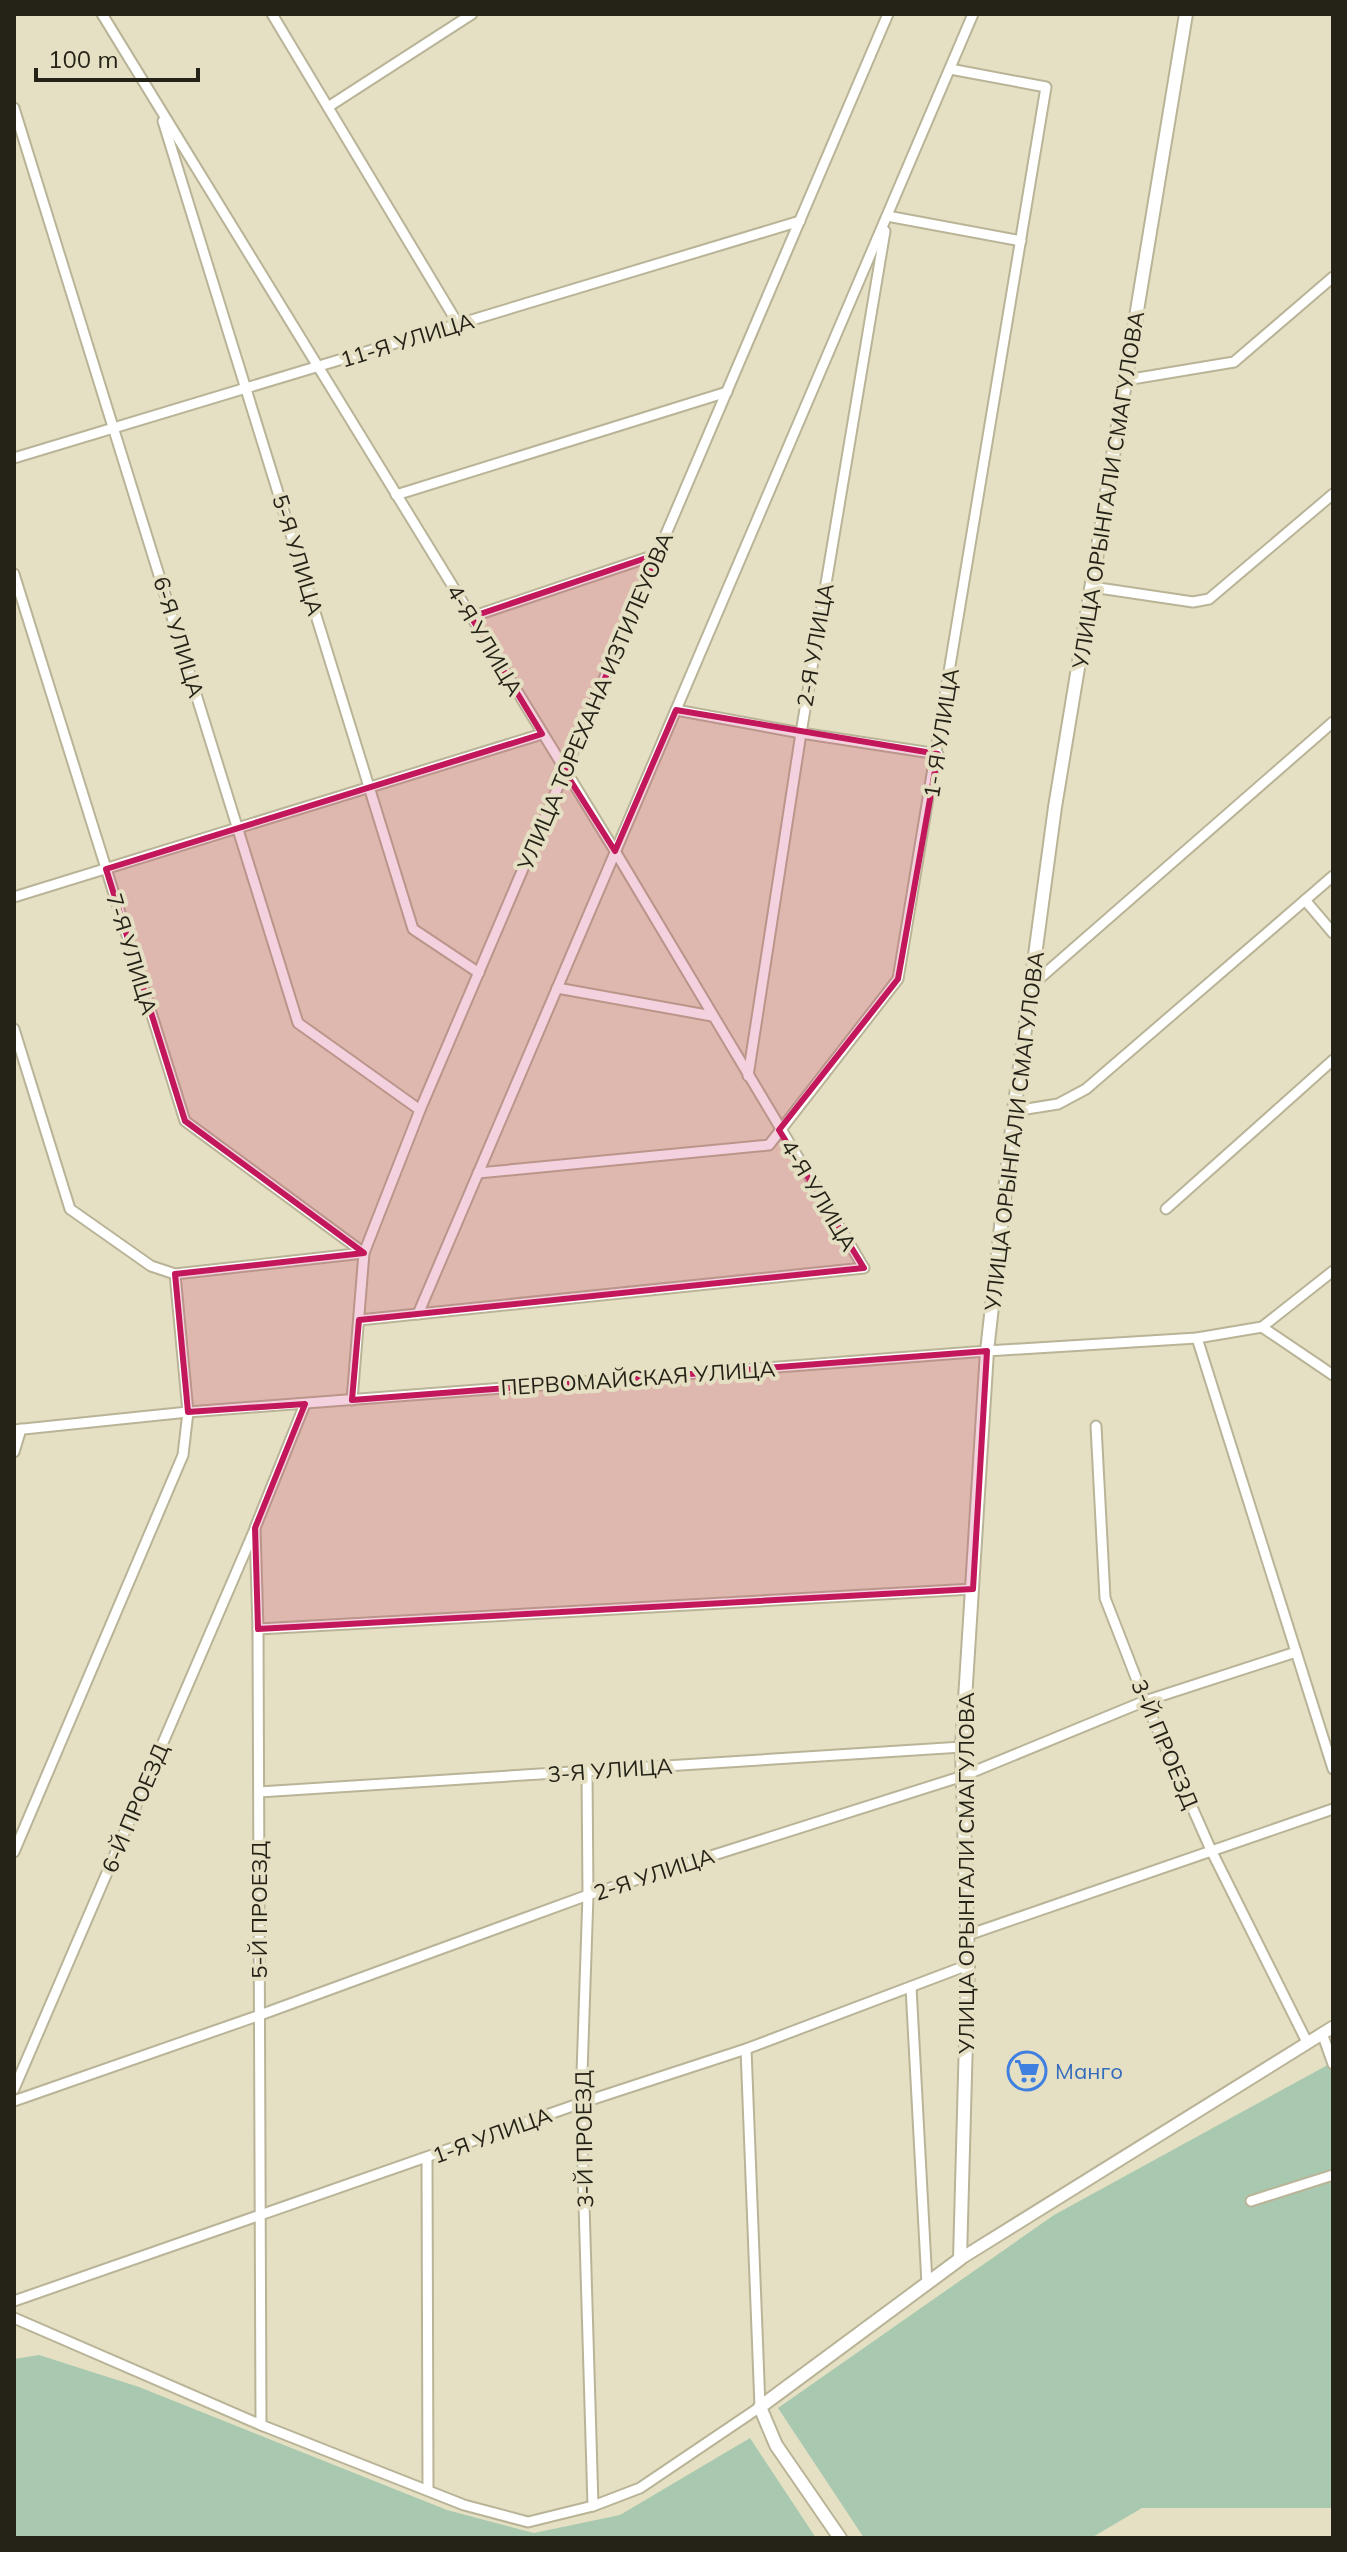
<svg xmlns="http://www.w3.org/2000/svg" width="1347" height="2552" viewBox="0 0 1347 2552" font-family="Mulish,sans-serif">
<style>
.green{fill:#a8c9b0}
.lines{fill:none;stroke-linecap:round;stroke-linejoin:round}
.minor-casing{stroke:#b9b497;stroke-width:13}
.tertiary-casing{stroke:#b9b497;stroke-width:15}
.secondary-casing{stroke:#b9b497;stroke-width:16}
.minor{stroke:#fff;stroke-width:9}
.tertiary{stroke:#fff;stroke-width:11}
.secondary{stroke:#fff;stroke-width:12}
.marked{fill:#c2185b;fill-opacity:0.2;stroke:#c2185b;stroke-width:6;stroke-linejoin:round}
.labels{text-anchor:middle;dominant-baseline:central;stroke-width:8;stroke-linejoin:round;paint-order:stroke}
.street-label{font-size:22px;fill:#252318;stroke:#e5e0c3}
.shop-label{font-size:22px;fill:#366cbe;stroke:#e5e0c3;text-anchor:start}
</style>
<rect width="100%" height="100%" fill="#e5e0c3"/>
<g class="green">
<polygon points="1333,2062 1333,2508 1142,2508 1091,2538 864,2538 778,2408 1054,2215"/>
<polygon points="39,2355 139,2387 447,2510 534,2533 620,2515 750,2438 816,2538 14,2538 14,2359"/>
</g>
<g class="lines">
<defs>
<g id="minor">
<polyline points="102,14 615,851 864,1268 359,1320"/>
<polyline points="272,14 458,324"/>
<polyline points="328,107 472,14"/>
<polyline points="14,108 298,1023 420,1110"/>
<polyline points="163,121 413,929 479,973"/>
<polyline points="887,216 1021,241"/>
<polyline points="1126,380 1234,362 1333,277"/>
<polyline points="14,458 800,221"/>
<polyline points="396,495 727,392"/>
<polyline points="14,574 185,1121 364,1253"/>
<polyline points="1092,587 1193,602 1209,599 1333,494"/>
<polyline points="471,617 658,554"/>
<polyline points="676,710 801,733 938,754"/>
<polyline points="14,897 542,734"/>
<polyline points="1305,900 1333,933"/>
<polyline points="1032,985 1333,722"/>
<polyline points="557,988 712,1016"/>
<polyline points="14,1029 70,1209 151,1266 175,1274 364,1253"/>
<polyline points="748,1076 801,733 885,231"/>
<polyline points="1014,1111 1058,1104 1086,1089 1333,876"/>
<polyline points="478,1173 769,1145 898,979 1046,87 950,69"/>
<polyline points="1166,1209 1333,1060"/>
<polyline points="418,1314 973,14"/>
<polyline points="1262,1327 1333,1375"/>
<polyline points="1197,1338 1333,1769"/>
<polyline points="352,1400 364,1253 420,1110 888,14"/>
<polyline points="1096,1426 1105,1598 1145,1701 1211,1850 1307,2042"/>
<polyline points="14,1430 188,1412 987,1351 1197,1338 1262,1327 1333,1271"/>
<polyline points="14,1452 21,1429"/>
<polyline points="258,1629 973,1589"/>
<polyline points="587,1772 588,1895 581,2103 593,2506"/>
<polyline points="259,1792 962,1747"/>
<polyline points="14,1852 183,1455 188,1412 175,1274"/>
<polyline points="968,1935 1333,1809"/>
<polyline points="911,1987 927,2284"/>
<polyline points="1322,2033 1333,2064"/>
<polyline points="14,2089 254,1531"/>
<polyline points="14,2101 260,2015 588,1895 963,1776 1145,1701 1296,1652"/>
<polyline points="427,2158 428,2490"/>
<polyline points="1251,2201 1333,2175"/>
<polyline points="14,2301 581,2103 746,2049 968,1965"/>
<polyline points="14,2318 261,2425 464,2505 528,2522 593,2506 640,2488 760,2407 746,2049"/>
<polyline points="261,2425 258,1629 255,1528 305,1404"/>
</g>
<polyline id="tertiary" points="960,2259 1333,2027"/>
<polyline id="secondary" points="840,2538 776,2445 760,2407 960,2259 968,1965 962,1747 987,1351 1014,1111 1055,807 1186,14"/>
</defs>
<use href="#minor" class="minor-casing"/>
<use href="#tertiary" class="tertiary-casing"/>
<use href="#secondary" class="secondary-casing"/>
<use href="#minor" class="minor"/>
<use href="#tertiary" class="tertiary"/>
<use href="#secondary" class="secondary"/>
</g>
<path class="marked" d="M658,554L565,772L615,851L676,710L938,754L898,979L779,1130L864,1268L359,1320L352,1400L987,1351L973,1589L258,1629L255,1528L305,1404L188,1412L175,1274L364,1253L185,1121L106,869L542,734L471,617Z"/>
<defs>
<symbol id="supermarket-ring" viewBox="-11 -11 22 22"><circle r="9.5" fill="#e5e0c3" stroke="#3f7fe0" stroke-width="1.5"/><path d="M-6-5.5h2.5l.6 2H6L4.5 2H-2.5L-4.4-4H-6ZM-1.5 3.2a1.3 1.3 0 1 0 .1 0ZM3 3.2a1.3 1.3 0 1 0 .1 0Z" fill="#3f7fe0"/></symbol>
</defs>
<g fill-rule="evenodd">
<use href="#supermarket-ring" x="1005" y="2049" width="44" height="44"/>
</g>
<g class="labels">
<g class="street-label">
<text transform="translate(407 340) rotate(-17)">11-Я УЛИЦА</text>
<text transform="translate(1108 490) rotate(-81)">УЛИЦА ОРЫНГАЛИ СМАГУЛОВА</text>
<text transform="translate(298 555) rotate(73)">5-Я УЛИЦА</text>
<text transform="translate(179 637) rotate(73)">6-Я УЛИЦА</text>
<text transform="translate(485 640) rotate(59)">4-Я УЛИЦА</text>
<text transform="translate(815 645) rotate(-80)">2-Я УЛИЦА</text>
<text transform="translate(595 701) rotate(-67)">УЛИЦА ТОРЕХАНА ИЗТИЛЕУОВА</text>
<text transform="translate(941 733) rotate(-81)">1- Я УЛИЦА</text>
<text transform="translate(132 954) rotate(73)">7-Я УЛИЦА</text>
<text transform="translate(1014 1131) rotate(-83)">УЛИЦА ОРЫНГАЛИ СМАГУЛОВА</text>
<text transform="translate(819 1195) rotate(59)">4-Я УЛИЦА</text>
<text transform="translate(638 1378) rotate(-4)">ПЕРВОМАЙСКАЯ УЛИЦА</text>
<text transform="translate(1165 1744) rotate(67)">3-Й ПРОЕЗД</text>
<text transform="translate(610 1770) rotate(-4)">3-Я УЛИЦА</text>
<text transform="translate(135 1808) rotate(-67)">6-Й ПРОЕЗД</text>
<text transform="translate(966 1873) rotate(-90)">УЛИЦА ОРЫНГАЛИ СМАГУЛОВА</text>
<text transform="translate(654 1874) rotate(-18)">2-Я УЛИЦА</text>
<text transform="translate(259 1910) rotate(-90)">5-Й ПРОЕЗД</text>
<text transform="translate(492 2135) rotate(-20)">1-Я УЛИЦА</text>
<text transform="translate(584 2139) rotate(-91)">3-Й ПРОЕЗД</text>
</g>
<g class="shop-label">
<text x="1055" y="2071">Манго</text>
</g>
</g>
<rect width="1347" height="2552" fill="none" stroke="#252318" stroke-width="32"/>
<path d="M36 68v12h162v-12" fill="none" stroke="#252318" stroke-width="4"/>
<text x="48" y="68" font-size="24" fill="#252318" stroke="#e5e0c3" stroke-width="6" paint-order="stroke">100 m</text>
</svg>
